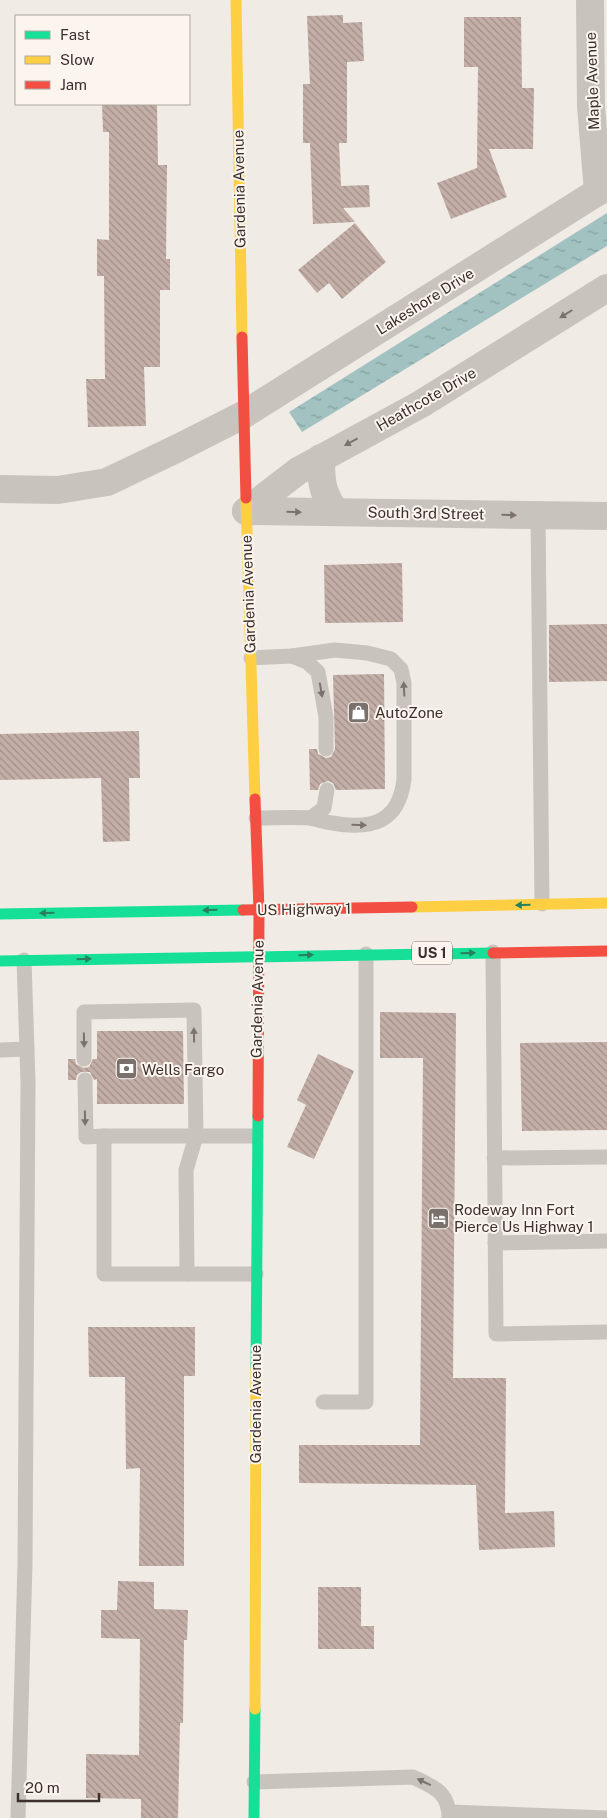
<svg xmlns="http://www.w3.org/2000/svg" width="607" height="1818" viewBox="0 0 607 1818" font-family="'Public Sans',sans-serif">
<style>
.water{fill:url(#water-ripples)}
.building{fill:url(#building-back-hatch)}
.lines{fill:none;stroke-linecap:round;stroke-linejoin:round}
.lane{stroke:#c9c3be;stroke-width:15}
.street{stroke:#c9c3be;stroke-width:28}
.fast{stroke:#16e098;stroke-width:11}
.slow{stroke:#ffcf43;stroke-width:11}
.jam{stroke:#f24e42;stroke-width:11}
.oneway{fill:#7b726d}
.oneway2{fill:#2a7f5c}
.labels{text-anchor:middle;dominant-baseline:central;stroke-width:4;stroke-linejoin:round;paint-order:stroke}
.shield{fill:#fbf5ee;stroke:#756b66;stroke-width:1}
.shield-label{font-size:14px;font-weight:bold;fill:#3b302b}
.street-label{font-size:15px;fill:#3b302b;stroke:#fbf5ee}
.poi-label{font-size:15px;fill:#3b302b;stroke:#fbf5ee;text-anchor:start}
</style>
<defs>
<pattern id="water-ripples" width="26" height="14" patternUnits="userSpaceOnUse" patternTransform="scale(1.25)"><rect width="26" height="14" fill="#a1c2c1"/><path d="M2 4q2-2 4 0t4 0M15 11q2-2 4 0t4 0" fill="none" stroke="#849e9d"/></pattern>
<pattern id="building-back-hatch" width="6" height="6" patternUnits="userSpaceOnUse" patternTransform="scale(1.25)"><rect width="6" height="6" fill="#c3afa7"/><path d="M-1 5l2 2M0 0l6 6M5-1l2 2" fill="none" stroke="#a08f88"/></pattern>
</defs>
<rect width="100%" height="100%" fill="#f0ebe5"/>
<polygon class="water" points="607,213 607,246 302,432 289,412"/>
<g class="building">
<polygon points="343,15 343,23 362,22 364,61 347,62 347,143 339,143 341,186 369,185 370,207 343,208 355,222 313,224 310,143 303,143 303,84 310,84 307,16"/>
<polygon points="464,17 521,17 522,88 534,88 533,149 489,149 507,197 451,219 437,183 477,168 478,67 464,67"/>
<polygon points="102,104 157,104 158,165 167,165 166,259 170,259 170,290 160,290 160,367 144,367 146,426 88,427 86,379 105,379 104,276 97,276 97,239 109,240 109,132 103,132"/>
<polygon points="355,223 386,262 342,299 329,283 317,293 298,270"/>
<polygon points="402,563 403,622 325,623 324,565"/>
<polygon points="607,624 607,681 549,682 549,625"/>
<polygon points="384,674 385,789 336,790 333,783 328,781 320,784 318,790 310,790 309,749 317,749 318,754 326,758 331,757 335,749 333,675"/>
<polygon points="139,731 140,778 129,778 130,841 103,842 101,778 0,780 0,734"/>
<polygon points="380,1012 456,1013 453,1378 506,1378 505,1513 554,1511 555,1547 479,1550 476,1485 299,1483 299,1445 420,1445 423,1058 380,1058"/>
<polygon points="97,1031 183,1031 184,1104 97,1104 97,1079 94,1080 90,1072 81,1072 77,1075 76,1080 68,1080 68,1059 75,1059 76,1064 84,1068 89,1067 93,1059 97,1059"/>
<polygon points="607,1042 607,1130 522,1131 520,1043"/>
<polygon points="318,1054 354,1071 314,1159 287,1147 306,1105 297,1100"/>
<polygon points="88,1327 195,1327 195,1376 184,1376 184,1566 139,1566 140,1468 126,1469 125,1377 89,1377"/>
<polygon points="118,1581 154,1582 154,1609 188,1610 187,1640 184,1640 183,1723 180,1723 178,1818 141,1818 141,1799 86,1798 86,1754 139,1755 140,1639 101,1638 101,1610 117,1610"/>
<polygon points="318,1587 361,1587 361,1626 374,1626 374,1649 318,1649"/>
</g>
<g class="lines">
<g class="lane">
<polyline points="538,515 542,904"/>
<polyline points="292,656 307,662 318,672 326,717 326,749"/>
<path d="M251,658L292,656L335,650L367,653L391,659L401,669L404,683V779C399,823 371,830 332,823C324,822 317,819 309,818C292,817 273,818 256,818"/>
<polyline points="311,818 324,808 327,790"/>
<polyline points="493,952 496,1334 607,1332"/>
<polyline points="0,1050 27,1049"/>
<polyline points="84,1059 84,1012 194,1010 196,1136 186,1170 187,1274"/>
<polyline points="85,1080 86,1137 104,1136"/>
<polyline points="494,1158 607,1157"/>
<polyline points="495,1243 607,1241"/>
<polyline points="256,1274 104,1274 104,1136 256,1136"/>
<polyline points="323,1402 366,1402 366,954"/>
<path d="M254,1782L413,1777C434,1787 449,1792 449,1818"/>
<polyline points="449,1812 607,1818"/>
<polyline points="18,1818 25,1563 28,1082 24,960"/>
</g>
<g class="street">
<polyline points="590,0 591,106 598,192"/>
<path d="M321,458C321,483 322,491 335,512"/>
<polyline points="0,489 58,490 107,482 178,448 243,415 607,186"/>
<polyline points="246,511 298,471 421,404 607,288"/>
<polyline points="246,511 607,516"/>
</g>
<g class="fast">
<polyline points="0,914 243,910"/>
<polyline points="0,961 493,953"/>
<polyline points="256,1368 258,1116"/>
<polyline points="254,1818 255,1709"/>
</g>
<g class="slow">
<polyline points="236,0 242,337"/>
<polyline points="246,498 255,799"/>
<polyline points="412,907 607,903"/>
<polyline points="255,1709 256,1368"/>
</g>
<g class="jam">
<polyline points="242,337 246,498"/>
<polyline points="255,799 259,910 258,1116"/>
<polyline points="243,910 412,907"/>
<polyline points="493,953 607,951"/>
</g>
</g>
<defs><path id="oneway-solid" d="M-6-.8H1V-3.2L6.5 0L1 3.2V.8H-6Z" transform="scale(1.25)"/></defs>
<g class="oneway">
<use href="#oneway-solid" transform="translate(566 314) rotate(148)"/>
<use href="#oneway-solid" transform="translate(351 442) rotate(151)"/>
<use href="#oneway-solid" transform="translate(294 512) rotate(1)"/>
<use href="#oneway-solid" transform="translate(509 515) rotate(1)"/>
<use href="#oneway-solid" transform="translate(404 689) rotate(-93)"/>
<use href="#oneway-solid" transform="translate(321 690) rotate(80)"/>
<use href="#oneway-solid" transform="translate(359 825) rotate(2)"/>
<use href="#oneway-solid" transform="translate(194 1035) rotate(-91)"/>
<use href="#oneway-solid" transform="translate(84 1040) rotate(89)"/>
<use href="#oneway-solid" transform="translate(85 1118) rotate(89)"/>
<use href="#oneway-solid" transform="translate(424 1782) rotate(-155)"/>
</g>
<g class="oneway2">
<use href="#oneway-solid" transform="translate(523 905) rotate(179)"/>
<use href="#oneway-solid" transform="translate(210 910) rotate(179)"/>
<use href="#oneway-solid" transform="translate(47 913) rotate(179)"/>
<use href="#oneway-solid" transform="translate(468 953) rotate(-1)"/>
<use href="#oneway-solid" transform="translate(306 955) rotate(-1)"/>
<use href="#oneway-solid" transform="translate(84 959) rotate(-1)"/>
</g>
<defs>
<symbol id="shop-square" viewBox="-11 -11 22 22"><rect x="-9" y="-9" width="18" height="18" rx="4" fill="#7a716c" stroke="#fbf5ee"/><path d="M-5-2.5h2.3a2.7 3.5 0 0 1 5.4 0H5L5.5 6h-11ZM-1.5-2.5h3a1.5 2.3 0 0 0-3 0Z" fill="#fff"/></symbol>
<symbol id="bank-square" viewBox="-11 -11 22 22"><rect x="-9" y="-9" width="18" height="18" rx="4" fill="#7a716c" stroke="#fbf5ee"/><path d="M-6-4H6V4H-6ZM0-2.3a2.3 2.3 0 1 0 0 4.6a2.3 2.3 0 1 0 0-4.6Z" fill="#fff"/></symbol>
<symbol id="hotel-square" viewBox="-11 -11 22 22"><rect x="-9" y="-9" width="18" height="18" rx="4" fill="#7a716c" stroke="#fbf5ee"/><path d="M-6-4.5h1.5V1H6V5H4.5V3h-9V5H-6ZM-4 0a1.8 1.8 0 1 1 3.6 0ZM.5 0V-2.5h3Q6-2.5 6 0Z" fill="#fff"/></symbol>
</defs>
<g fill-rule="evenodd">
<use href="#shop-square" x="346" y="700" width="25" height="25"/>
<use href="#bank-square" x="114" y="1056" width="25" height="25"/>
<use href="#hotel-square" x="426" y="1206" width="25" height="25"/>
</g>
<g class="labels">
<rect class="shield" x="412" y="941.5" width="40" height="23" rx="4"/>
<g class="shield-label">
<text x="432" y="953">US 1</text>
</g>
<g class="street-label">
<text transform="translate(592 81) rotate(-92)">Maple Avenue</text>
<text transform="translate(239 189) rotate(-91)">Gardenia Avenue</text>
<text transform="translate(425 301) rotate(-32)">Lakeshore Drive</text>
<text transform="translate(426 399) rotate(-30)">Heathcote Drive</text>
<text transform="translate(426 513) rotate(1)">South 3rd Street</text>
<text transform="translate(248 594) rotate(-92)">Gardenia Avenue</text>
<text transform="translate(304 909) rotate(-1)">US Highway 1</text>
<text transform="translate(257 999) rotate(-89)">Gardenia Avenue</text>
<text transform="translate(255 1404) rotate(-90)">Gardenia Avenue</text>
</g>
<g class="poi-label">
<text x="375" y="712">AutoZone</text>
<text x="142" y="1069">Wells Fargo</text>
<text x="454" y="1209">Rodeway Inn Fort<tspan x="454" dy="17">Pierce Us Highway 1</tspan></text>
</g>
</g>
<rect x="15" y="15" width="175" height="90" fill="#fbf5ee" stroke="#aea6a0"/>
<rect x="25" y="31" width="25" height="8" fill="#16e098" stroke="#aea6a0"/>
<text x="60" y="40" font-size="15" fill="#3b302b">Fast</text>
<rect x="25" y="56" width="25" height="8" fill="#ffcf43" stroke="#aea6a0"/>
<text x="60" y="65" font-size="15" fill="#3b302b">Slow</text>
<rect x="25" y="81" width="25" height="8" fill="#f24e42" stroke="#aea6a0"/>
<text x="60" y="90" font-size="15" fill="#3b302b">Jam</text>
<path d="M18 1793v8h81v-8" fill="none" stroke="#3b302b" stroke-width="2.5"/>
<text x="25" y="1793" font-size="15" fill="#3b302b" stroke="#fbf5ee" stroke-width="4" paint-order="stroke">20 m</text>
</svg>
